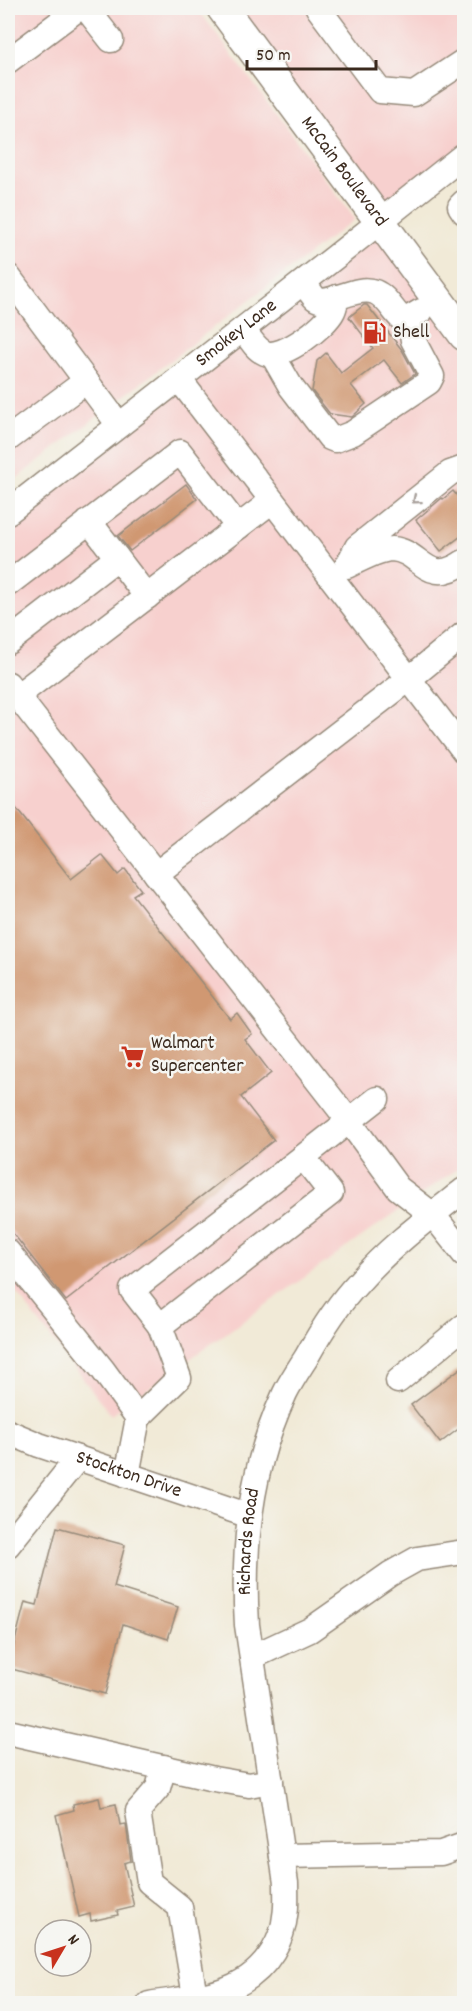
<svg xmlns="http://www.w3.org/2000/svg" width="472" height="2011" viewBox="0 0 472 2011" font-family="Dekko,sans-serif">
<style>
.built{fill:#f7d0ce}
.building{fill:#d09872}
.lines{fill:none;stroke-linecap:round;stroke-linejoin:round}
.minor-casing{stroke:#968a7a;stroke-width:27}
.major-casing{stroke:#968a7a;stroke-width:33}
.minor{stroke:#fff;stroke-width:24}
.major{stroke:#fff;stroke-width:30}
.oneway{stroke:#a79f9a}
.labels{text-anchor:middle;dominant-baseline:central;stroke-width:5;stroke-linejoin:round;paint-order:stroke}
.street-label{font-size:20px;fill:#3b2a1e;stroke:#f6f6f2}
.poi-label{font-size:20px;fill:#3b2a1e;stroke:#f6f6f2;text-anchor:start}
</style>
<rect width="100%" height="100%" fill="#f6f6f2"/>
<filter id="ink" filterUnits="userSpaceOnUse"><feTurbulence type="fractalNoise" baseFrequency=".0167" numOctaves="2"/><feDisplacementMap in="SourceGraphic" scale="12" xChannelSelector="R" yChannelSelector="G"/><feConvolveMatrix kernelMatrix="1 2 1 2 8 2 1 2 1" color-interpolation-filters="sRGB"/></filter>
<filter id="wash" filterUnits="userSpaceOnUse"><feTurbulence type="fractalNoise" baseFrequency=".008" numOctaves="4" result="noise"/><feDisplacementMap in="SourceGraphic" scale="24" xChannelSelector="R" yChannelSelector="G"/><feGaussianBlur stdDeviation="1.35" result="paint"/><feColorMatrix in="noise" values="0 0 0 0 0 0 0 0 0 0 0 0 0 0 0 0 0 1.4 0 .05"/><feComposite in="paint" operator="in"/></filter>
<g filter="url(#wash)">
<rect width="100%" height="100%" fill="#f1ead7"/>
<g class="built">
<polygon points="8,8 197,8 355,219 8,485"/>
<polygon points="224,8 464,8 464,156 380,222 464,335 464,1164 111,1415 8,1282 8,526 380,222"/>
</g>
<g id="blocks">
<g class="building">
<polygon points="364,305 367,305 402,350 415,374 402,383 384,360 351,385 366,404 352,417 330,414 312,391 317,361 326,353 341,373 373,348 349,317"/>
<polygon points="186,484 197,499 130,551 118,536"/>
<polygon points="453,491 465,505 465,533 441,551 416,520 442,498 443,499"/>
<polygon points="15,807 71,879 102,855 118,875 125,869 141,890 133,895 230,1019 237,1013 252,1034 245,1039 271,1073 241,1097 274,1140 66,1301 8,1227 8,814"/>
<polygon points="465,1365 465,1424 440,1443 411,1405"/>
<polygon points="57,1527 125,1545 114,1587 178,1607 168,1639 123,1624 105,1694 8,1668 25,1602 37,1605"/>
<polygon points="99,1798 101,1807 116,1804 120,1825 126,1824 131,1861 124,1863 134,1907 117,1911 118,1915 91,1921 90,1914 79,1917 56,1815 74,1810 73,1804"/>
</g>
</g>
</g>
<g filter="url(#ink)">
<use href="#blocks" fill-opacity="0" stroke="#968a7a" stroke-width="1.5"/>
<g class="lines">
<defs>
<g id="minor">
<polyline points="86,8 111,40"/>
<polyline points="318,8 380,91 414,94 464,61"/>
<polyline points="8,61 79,8"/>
<polyline points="464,202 460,206 464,212"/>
<polyline points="8,276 119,425"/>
<path d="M304,282C307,287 311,294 315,298C328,308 355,284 375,292C387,297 392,310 402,319L409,318L421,311"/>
<path d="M243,329C249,337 255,349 265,353C282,360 326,326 333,311C335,307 336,301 337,297"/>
<polyline points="272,354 291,387 330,438 335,440 353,433 429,382 432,376 413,340 409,318"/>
<polyline points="8,439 86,381"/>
<path d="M464,468L450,473L357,547L347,566C359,560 380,549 392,549C422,551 426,588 464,562"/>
<path id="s1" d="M8,512L334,258L464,155"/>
<polyline points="89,521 147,597"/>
<polyline points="8,584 180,452 238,527"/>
<polyline points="464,634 409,679 464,751"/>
<polyline points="8,642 117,558"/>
<polyline points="8,684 349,1121 398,1188 433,1215 464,1254"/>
<polyline points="17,696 272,501"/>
<polyline points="156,874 409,679 179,379"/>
<polyline points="8,1252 103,1370 138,1418 127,1475"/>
<polyline points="160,1326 132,1290 303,1157"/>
<polyline points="398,1381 464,1326"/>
<polyline points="138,1418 179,1378 160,1326 331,1193 303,1157 377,1099"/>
<path id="s2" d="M8,1432L39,1445L250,1516"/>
<polyline points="8,1545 78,1458"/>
<polyline points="252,1657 310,1630 390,1574 417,1559 464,1552"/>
<polyline points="8,1732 214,1779 249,1785 271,1781"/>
<polyline points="164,1767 158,1788 138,1811 149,1882 180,1907 195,1996"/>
<polyline points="282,1856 441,1853 464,1845"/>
<path id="s3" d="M149,2004C197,1996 245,1997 273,1951C279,1941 284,1928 285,1916C287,1906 286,1894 286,1883L247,1625C242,1547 251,1466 285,1393C291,1381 299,1369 306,1358C321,1331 337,1305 358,1283C389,1247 427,1219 464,1190"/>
</g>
<g id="major">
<path id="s4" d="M222,8L464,335"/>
</g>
</defs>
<use href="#minor" class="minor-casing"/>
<use href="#major" class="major-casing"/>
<use href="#minor" class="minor"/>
<use href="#major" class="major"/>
</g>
<defs><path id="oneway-chevron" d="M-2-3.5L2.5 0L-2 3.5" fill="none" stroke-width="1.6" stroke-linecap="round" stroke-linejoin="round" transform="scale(1.5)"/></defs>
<use class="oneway" href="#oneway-chevron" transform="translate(416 500) rotate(140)"/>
</g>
<defs>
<symbol id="fuel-bare" viewBox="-9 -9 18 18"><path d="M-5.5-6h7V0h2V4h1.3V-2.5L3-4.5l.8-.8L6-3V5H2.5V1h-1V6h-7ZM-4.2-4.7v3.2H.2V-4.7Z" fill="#c8321e" stroke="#f6f6f2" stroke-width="2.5" paint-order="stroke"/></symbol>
<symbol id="supermarket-bare" viewBox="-9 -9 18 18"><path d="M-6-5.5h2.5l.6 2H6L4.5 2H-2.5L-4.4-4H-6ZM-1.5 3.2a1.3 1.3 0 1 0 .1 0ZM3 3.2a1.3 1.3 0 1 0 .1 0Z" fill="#c8321e" stroke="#f6f6f2" stroke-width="2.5" paint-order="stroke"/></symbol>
</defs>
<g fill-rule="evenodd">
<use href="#fuel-bare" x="358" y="316" width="33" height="33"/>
<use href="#supermarket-bare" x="116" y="1040" width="33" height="33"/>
</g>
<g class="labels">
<g class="street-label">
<text stroke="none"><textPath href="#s4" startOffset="204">McCain Boulevard</textPath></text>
<text stroke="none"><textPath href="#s1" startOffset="290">Smokey Lane</textPath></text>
<text stroke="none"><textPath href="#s2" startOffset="128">Stockton Drive</textPath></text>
<text stroke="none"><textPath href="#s3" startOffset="555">Richards Road</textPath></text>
</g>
<g class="poi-label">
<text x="393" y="333">Shell</text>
<text x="151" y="1044">Walmart<tspan x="151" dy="23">Supercenter</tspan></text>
</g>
</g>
<rect width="472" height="2011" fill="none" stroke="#f6f6f2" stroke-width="30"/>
<g transform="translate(63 1948) rotate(51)"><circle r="28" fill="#f6f6f2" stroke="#aba49d" stroke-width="1.5"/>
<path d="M0-4.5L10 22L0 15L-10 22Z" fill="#c8321e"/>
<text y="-9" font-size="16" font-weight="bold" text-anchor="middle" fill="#3b2a1e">N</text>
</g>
<path d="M247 60v9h129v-9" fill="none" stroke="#3b2a1e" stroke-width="3"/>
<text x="256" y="60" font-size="18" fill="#3b2a1e" stroke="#f6f6f2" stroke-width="4.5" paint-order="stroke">50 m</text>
</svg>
